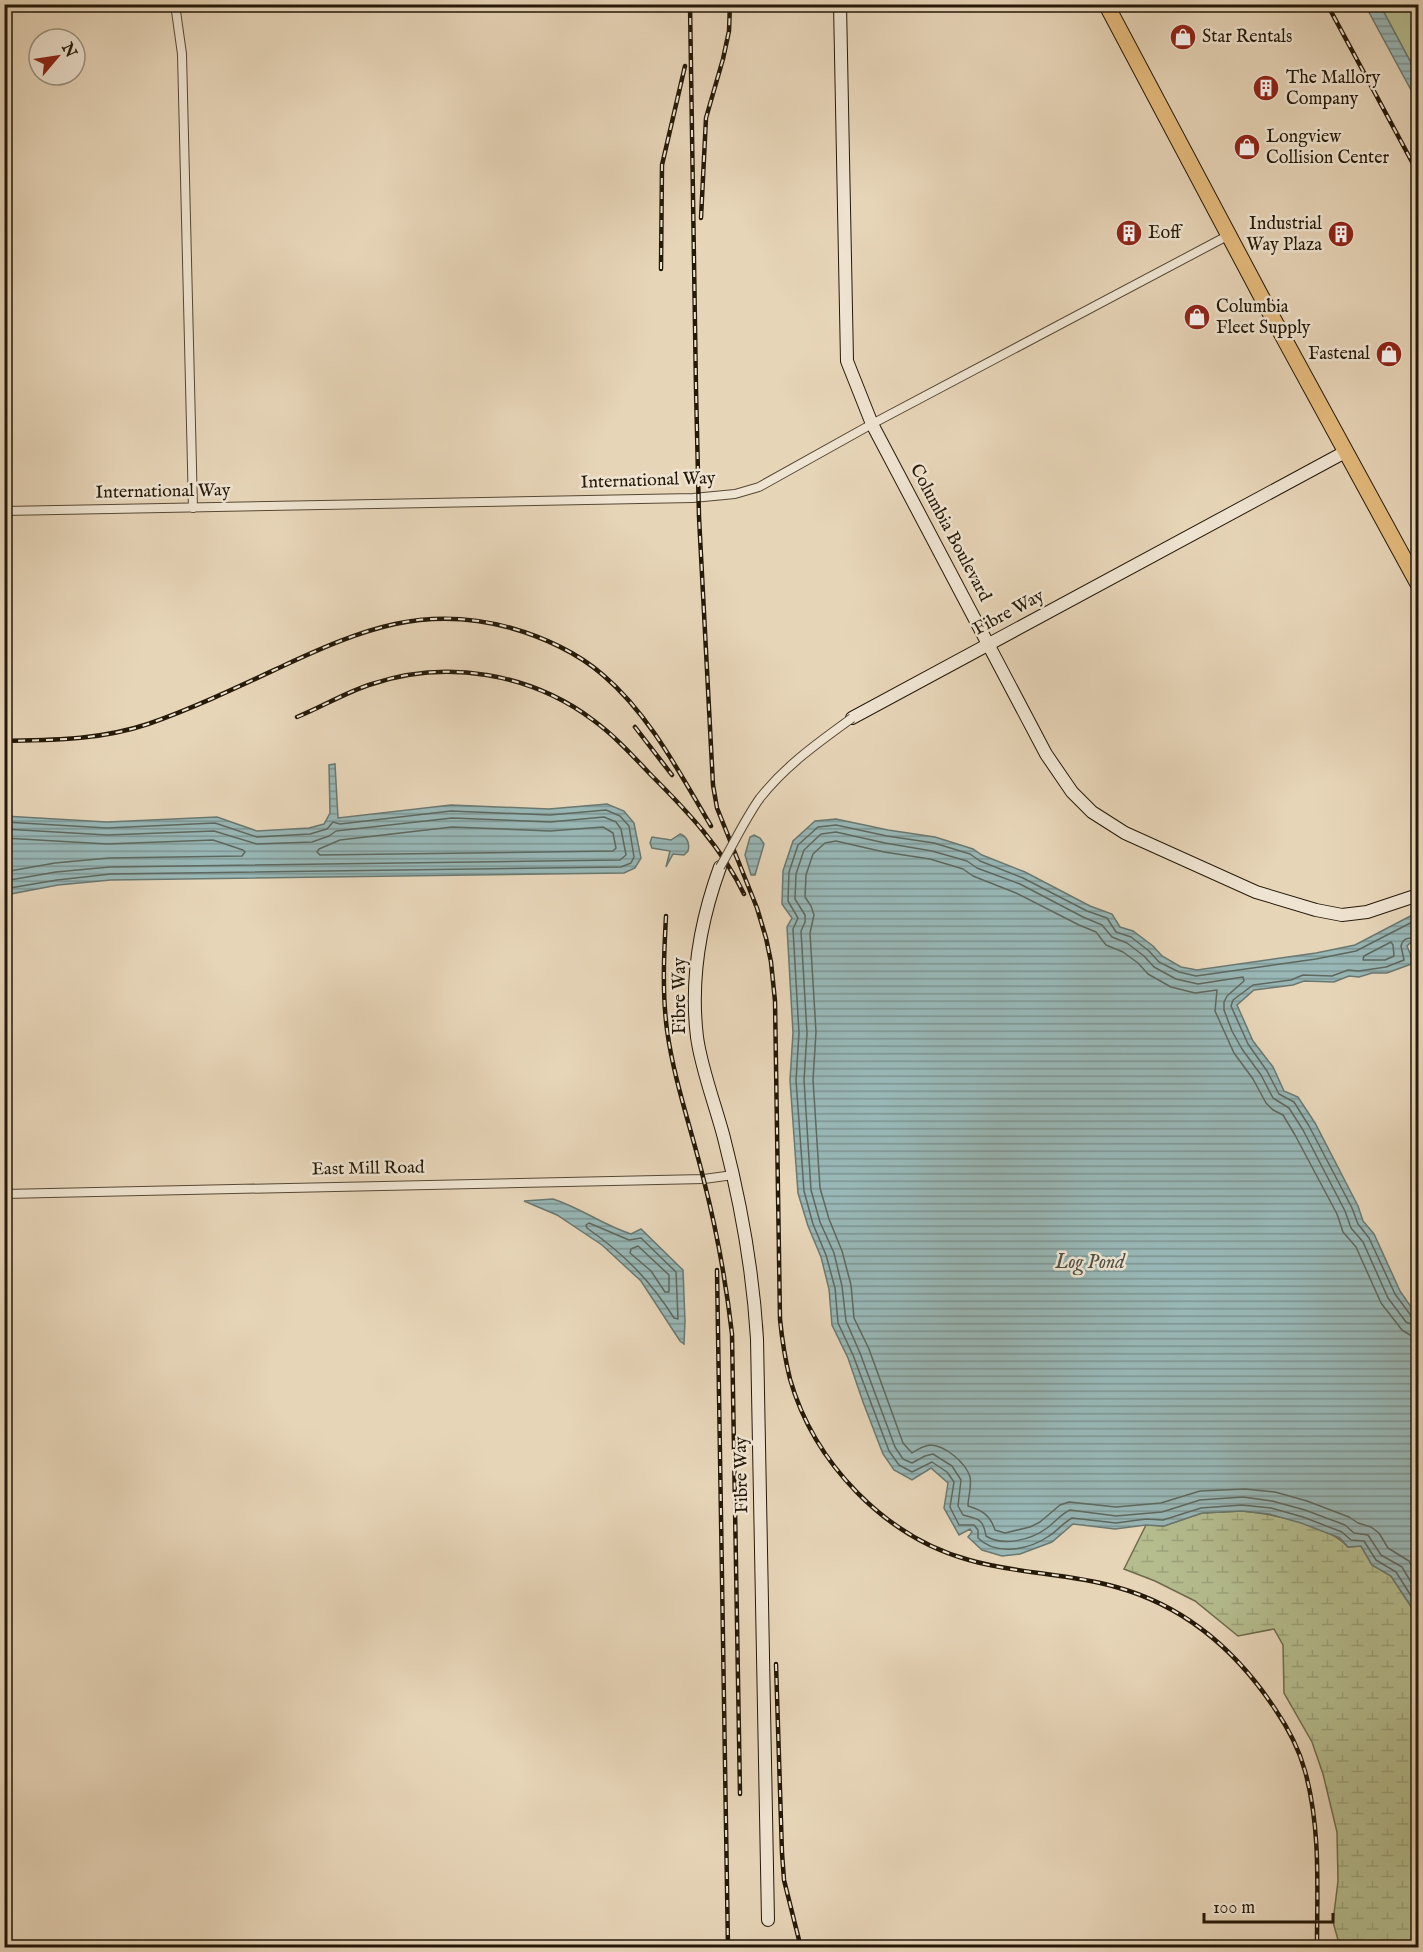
<svg xmlns="http://www.w3.org/2000/svg" width="1423" height="1952" viewBox="0 0 1423 1952" font-family="'IM FELL English',serif">
<style>
.grass{fill:#b5bd8f;stroke:#6d6b4c;stroke-width:1.5}
.wetland{fill:url(#wetland-marsh);stroke:#6d6b4c;stroke-width:1.5}
.water{fill:url(#water-rules);stroke:#6a7870;stroke-width:1.5}
.lines{fill:none;stroke-linecap:round;stroke-linejoin:round}
.shore{stroke:#5e685f;stroke-width:1.5}
.street-casing{stroke:#564834;stroke-width:10}
.secondary-casing{stroke:#251908;stroke-width:14}
.highway-casing{stroke:#251908;stroke-width:17}
.street{stroke:#efe4d1;stroke-width:8}
.secondary{stroke:#efe4d1;stroke-width:12}
.highway{stroke:#e4ba7c;stroke-width:15}
.rail-casing{stroke:#251908;stroke-width:4.5}
.rail{stroke:#efe4d1;stroke-width:2;stroke-dasharray:7;stroke-linecap:butt}
.street-bridge-casing{stroke:#564834;stroke-width:10;stroke-linecap:butt}
.street-bridge{stroke:#efe4d1;stroke-width:8}
.labels{text-anchor:middle;dominant-baseline:central;stroke-width:5;stroke-linejoin:round;paint-order:stroke}
.poi-label{font-size:18px;fill:#251908;stroke:#efe4d1;text-anchor:start}
.street-label{font-size:18px;fill:#251908;stroke:#efe4d1}
.water-label{font-size:20px;font-style:italic;fill:#4d5045;stroke:#efe4d1}
</style>
<defs>
<pattern id="wetland-marsh" width="20" height="14" patternUnits="userSpaceOnUse" patternTransform="scale(1.5)"><rect width="20" height="14" fill="#b5bd8f"/><path d="M1 5h8M5 5V1M11 12h8M15 12V8" fill="none" stroke="#9ca27a"/></pattern>
<pattern id="water-rules" width="6" height="5" patternUnits="userSpaceOnUse" patternTransform="scale(1.5)"><rect width="6" height="5" fill="#98b7b6"/><path d="M0 2.5h6" fill="none" stroke="#7c9492"/></pattern>
</defs>
<rect width="100%" height="100%" fill="#e7d5b8"/>
<filter id="stains"><feTurbulence type="fractalNoise" baseFrequency=".00333" numOctaves="4"/><feColorMatrix values="0 0 0 0 .2 0 0 0 0 .09 0 0 0 0 .02 0 0 0 .5 -.17"/></filter>
<radialGradient id="worn" r=".72"><stop offset=".6" stop-color="#630" stop-opacity="0"/><stop offset="1" stop-color="#630" stop-opacity=".3"/></radialGradient>
<polygon class="grass" points="1380,5 1418,5 1418,76"/>
<path class="wetland" d="M1242,1511C1272,1514 1327,1524 1348,1547L1361,1546L1372,1565L1391,1576L1418,1617V1947H1340L1333,1922L1338,1881L1337,1832L1323,1774L1312,1742L1284,1693L1283,1645L1274,1629L1238,1636L1195,1601L1155,1581L1124,1569L1146,1525L1164,1526L1202,1513Z"/>
<g class="water">
<polygon points="1365,5 1380,5 1418,76 1418,103"/>
<polygon points="335,764 338,818 451,805 549,809 607,804 624,811 634,823 641,858 635,868 624,873 111,880 58,885 5,895 5,816 107,822 217,817 257,831 309,828 324,824 330,813 329,765"/>
<polygon points="836,819 888,830 935,837 973,849 982,855 1025,872 1090,906 1112,914 1120,927 1133,931 1153,946 1162,956 1181,967 1197,970 1316,953 1355,945 1418,912 1418,946 1410,943 1407,946 1414,963 1387,973 1372,973 1359,977 1349,976 1334,982 1304,981 1293,985 1254,990 1237,1005 1253,1041 1273,1067 1284,1091 1298,1097 1315,1123 1358,1206 1363,1221 1374,1234 1400,1291 1418,1317 1418,1617 1391,1576 1372,1565 1361,1546 1348,1547 1340,1538 1301,1523 1269,1514 1242,1511 1202,1513 1164,1526 1146,1525 1115,1529 1073,1524 1052,1542 1020,1554 1002,1556 982,1550 968,1537 972,1532 970,1529 959,1535 944,1508 948,1483 931,1468 912,1480 894,1470 883,1454 863,1402 848,1358 832,1325 829,1289 821,1257 808,1226 798,1193 790,1080 793,1033 787,927 792,918 782,904 783,871 793,841 815,821"/>
<path d="M680,834C687,836 690,844 688,851L684,855L673,854L666,867L670,851L652,848L650,843L652,837L671,840Z"/>
<polygon points="754,835 760,838 764,844 755,875 751,875 745,855 750,837"/>
<path d="M553,1199C581,1208 603,1225 631,1234L641,1229L683,1270L685,1321L684,1344L680,1341L641,1281L602,1245L557,1215L524,1201Z"/>
</g>
<g class="lines">
<g class="shore">
<polyline points="4,822 107,828 215,823 257,837 310,834 327,829 333,822 340,824 451,811 550,815 606,810 620,816 629,826 634,857 631,863 621,867 111,874 57,880 4,889"/>
<polygon points="452,827 550,831 603,827 613,833 616,848 613,851 320,855 317,852 319,849 340,840"/>
<polyline points="4,829 107,835 214,831 257,844 312,842 329,836 336,831 452,818 550,822 604,817 616,822 621,829 626,855 620,860 110,867 56,872 4,881"/>
<polyline points="4,838 107,844 213,840 243,850 245,852 242,856 109,858 55,863 4,872"/>
<path d="M1418,919L1356,951L1316,959L1196,976L1179,972L1159,962L1149,951L1131,937L1116,932L1107,918L1087,911L1023,878L980,861L970,854L934,843L887,836L836,825L818,827L798,845L789,872L788,901L798,918L793,929L799,1033L796,1080L804,1191L813,1224L826,1255L835,1288L838,1323L853,1355L889,1451L899,1465L912,1472L932,1462L947,1472L954,1482L950,1507L959,1525H974L978,1530V1538C996,1556 1029,1550 1049,1536C1057,1531 1063,1523 1072,1518L1116,1523L1146,1519L1163,1520L1201,1508L1242,1505L1271,1508L1303,1517L1342,1532L1351,1540L1364,1541L1376,1560L1396,1572L1418,1607"/>
<path d="M1418,939C1411,937 1403,937 1401,946L1404,960L1386,967L1359,971L1348,970L1332,976L1303,975L1291,980L1253,985L1233,1000L1231,1006L1248,1044L1267,1071L1279,1094L1294,1102L1309,1126L1352,1208L1358,1224L1369,1238L1395,1294L1412,1317L1418,1319"/>
<polygon points="1391,942 1393,945 1394,956 1385,960 1363,960 1364,956"/>
<path d="M589,1223L629,1240L641,1238L676,1272L678,1319L674,1318C650,1280 624,1254 587,1228L586,1225Z"/>
<polygon points="638,1246 669,1275 669,1292 665,1292 651,1271 630,1253 631,1249"/>
<path d="M1418,1327L1406,1322L1388,1298L1363,1242L1351,1228L1345,1211L1303,1130L1289,1108L1273,1098L1261,1075L1242,1049L1232,1031L1224,1010V1002L1227,996L1244,981L1243,977L1198,984L1176,979L1154,967L1144,956L1127,943L1112,937L1102,925L1083,917L1020,884L977,868L967,861L932,851L885,843L836,832L821,834L804,850L796,874L795,899L805,915V922L801,931L807,1033L804,1080L811,1190L820,1222L834,1253L842,1286L846,1321L860,1353L895,1447L903,1459L912,1463L925,1456L933,1454L952,1466L961,1480L958,1506L963,1515C978,1519 983,1518 986,1536C1003,1547 1031,1540 1047,1528C1055,1522 1061,1514 1070,1510L1116,1516L1162,1512L1200,1500L1243,1497L1272,1501L1305,1510L1345,1525L1354,1533L1368,1535L1381,1555L1402,1567L1418,1594"/>
<path d="M1418,1336L1410,1335L1402,1330L1381,1303L1356,1247L1343,1232L1337,1214L1295,1135L1283,1115L1273,1110L1266,1103L1253,1079L1234,1053L1215,1011L1217,990L1195,993L1171,987L1148,974L1138,963L1123,952L1106,945L1096,932L1079,925L1016,893L973,876L963,869L930,859L884,852L836,841L825,843L813,854L806,875L805,897L811,906L814,915L810,933L816,1032L813,1080L820,1188L829,1219L842,1251L851,1285L854,1318L869,1349L903,1443L912,1453C918,1449 923,1446 930,1445C945,1445 966,1463 970,1477C972,1487 968,1497 968,1506C982,1510 990,1515 995,1530L1005,1533L1030,1527L1040,1522L1060,1505L1069,1502L1116,1507L1161,1503L1200,1491L1245,1489L1275,1492L1307,1501L1349,1517L1358,1523L1371,1527L1379,1533L1388,1548L1409,1561L1418,1577"/>
</g>
<defs>
<g id="street">
<polyline points="175,4 182,54 193,508"/>
<polyline points="4,511 693,498 735,494 759,487 872,424 1229,235"/>
<polyline points="4,1194 704,1179 733,1175"/>
</g>
<g id="secondary">
<polyline points="840,4 847,361 872,424 1046,754 1072,792 1092,812 1125,833 1256,892 1316,910 1342,915 1367,912 1418,895"/>
<polyline points="852,718 1345,452"/>
<path d="M720,867C700,922 690,979 697,1037C701,1068 716,1107 724,1138C741,1204 753,1271 757,1339L768,1920"/>
</g>
<polyline id="highway" points="1106,4 1269,311 1418,584"/>
</defs>
<use href="#street" class="street-casing"/>
<use href="#secondary" class="secondary-casing"/>
<use href="#highway" class="highway-casing"/>
<use href="#street" class="street"/>
<use href="#secondary" class="secondary"/>
<use href="#highway" class="highway"/>
<defs>
<g id="rail">
<path d="M690,4L696,389L699,517L713,785L717,808L757,908L766,938L771,962L775,1001L780,1319C782,1339 785,1359 790,1379C814,1463 885,1537 969,1560C1017,1574 1068,1573 1116,1587C1185,1606 1236,1650 1275,1709C1288,1728 1299,1749 1305,1771C1321,1829 1317,1889 1317,1948"/>
<polyline points="1327,4 1418,173"/>
<polyline points="701,218 706,118 723,59 729,31 730,4"/>
<polyline points="661,269 662,165 685,66"/>
<path d="M297,717C322,707 346,692 372,684C446,659 530,673 593,720C615,736 633,756 652,776C688,812 722,848 744,894"/>
<polyline points="635,727 672,775"/>
<path d="M4,741C54,740 100,740 148,724C194,708 240,686 285,665C363,629 425,604 511,628C543,637 578,653 603,675C650,715 680,774 711,826"/>
<path d="M666,916C664,954 662,992 667,1030C674,1081 692,1131 704,1181C717,1232 726,1282 732,1334L740,1794"/>
<polyline points="717,1270 728,1948"/>
<polyline points="776,1664 782,1853 784,1880 801,1948"/>
</g>
</defs>
<use href="#rail" class="rail-casing"/>
<use href="#rail" class="rail"/>
<defs>
<path id="street-bridge" d="M720,867C733,845 745,819 760,798C786,765 819,742 852,718"/>
</defs>
<use href="#street-bridge" class="street-bridge-casing"/>
<use href="#street-bridge" class="street-bridge"/>
</g>
<defs>
<symbol id="shop-disc" viewBox="-11 -11 22 22"><circle r="9.5" fill="#8f2418" stroke="#efe4d1"/><path d="M-5-2.5h2.3a2.7 3.5 0 0 1 5.4 0H5L5.5 6h-11ZM-1.5-2.5h3a1.5 2.3 0 0 0-3 0Z" fill="#fff"/></symbol>
<symbol id="building-disc" viewBox="-11 -11 22 22"><circle r="9.5" fill="#8f2418" stroke="#efe4d1"/><path d="M-4-6H4V6H1V3H-1V6H-4ZM-2.5-4.3h1.7v1.8h-1.7ZM.8-4.3h1.7v1.8H.8ZM-2.5-1h1.7V.8h-1.7ZM.8-1h1.7V.8H.8Z" fill="#fff"/></symbol>
</defs>
<g fill-rule="evenodd">
<use href="#shop-disc" x="1168" y="22" width="30" height="30"/>
<use href="#building-disc" x="1251" y="73" width="30" height="30"/>
<use href="#shop-disc" x="1232" y="132" width="30" height="30"/>
<use href="#building-disc" x="1114" y="218" width="30" height="30"/>
<use href="#building-disc" x="1326" y="219" width="30" height="30"/>
<use href="#shop-disc" x="1182" y="302" width="30" height="30"/>
<use href="#shop-disc" x="1374" y="339" width="30" height="30"/>
</g>
<g class="labels">
<g class="poi-label">
<text x="1202" y="37">Star Rentals</text>
<text x="1286" y="78">The Mallory<tspan x="1286" dy="21">Company</tspan></text>
<text x="1266" y="137">Longview<tspan x="1266" dy="21">Collision Center</tspan></text>
<text x="1322" y="224" text-anchor="end">Industrial<tspan x="1322" dy="21">Way Plaza</tspan></text>
<text x="1148" y="233">Eoff</text>
<text x="1216" y="307">Columbia<tspan x="1216" dy="21">Fleet Supply</tspan></text>
<text x="1370" y="354" text-anchor="end">Fastenal</text>
</g>
<g class="street-label">
<text transform="translate(648 481) rotate(-2)">International Way</text>
<text transform="translate(163 492) rotate(-1)">International Way</text>
<text transform="translate(950 533) rotate(62)">Columbia Boulevard</text>
<text transform="translate(1009 613) rotate(-28)">Fibre Way</text>
<text transform="translate(680 996) rotate(-90)">Fibre Way</text>
<text transform="translate(368 1169) rotate(-1)">East Mill Road</text>
<text transform="translate(742 1475) rotate(-91)">Fibre Way</text>
</g>
<g class="water-label">
<text x="1090" y="1262">Log Pond</text>
</g>
</g>
<rect width="1423" height="1952" fill="none" stroke="#e7d5b8" stroke-width="24"/>
<rect x="6" y="6" width="1411" height="1940" fill="none" stroke="#251908" stroke-width="3"/>
<rect x="12" y="12" width="1399" height="1928" fill="none" stroke="#251908" stroke-width="1.5"/>
<g transform="translate(57 57) rotate(61)"><circle r="28" fill="#efe4d1" stroke="#9e9381" stroke-width="1.5"/>
<path d="M0-4.5L10 22L0 15L-10 22Z" fill="#8f2418"/>
<text y="-9" font-size="16" font-weight="bold" text-anchor="middle" fill="#251908">N</text>
</g>
<path d="M1204 1913v9h129v-9" fill="none" stroke="#251908" stroke-width="3"/>
<text x="1213" y="1913" font-size="18" fill="#251908" stroke="#efe4d1" stroke-width="4.5" paint-order="stroke">100 m</text>
<rect width="100%" height="100%" filter="url(#stains)"/>
<rect width="100%" height="100%" fill="url(#worn)"/>
</svg>
